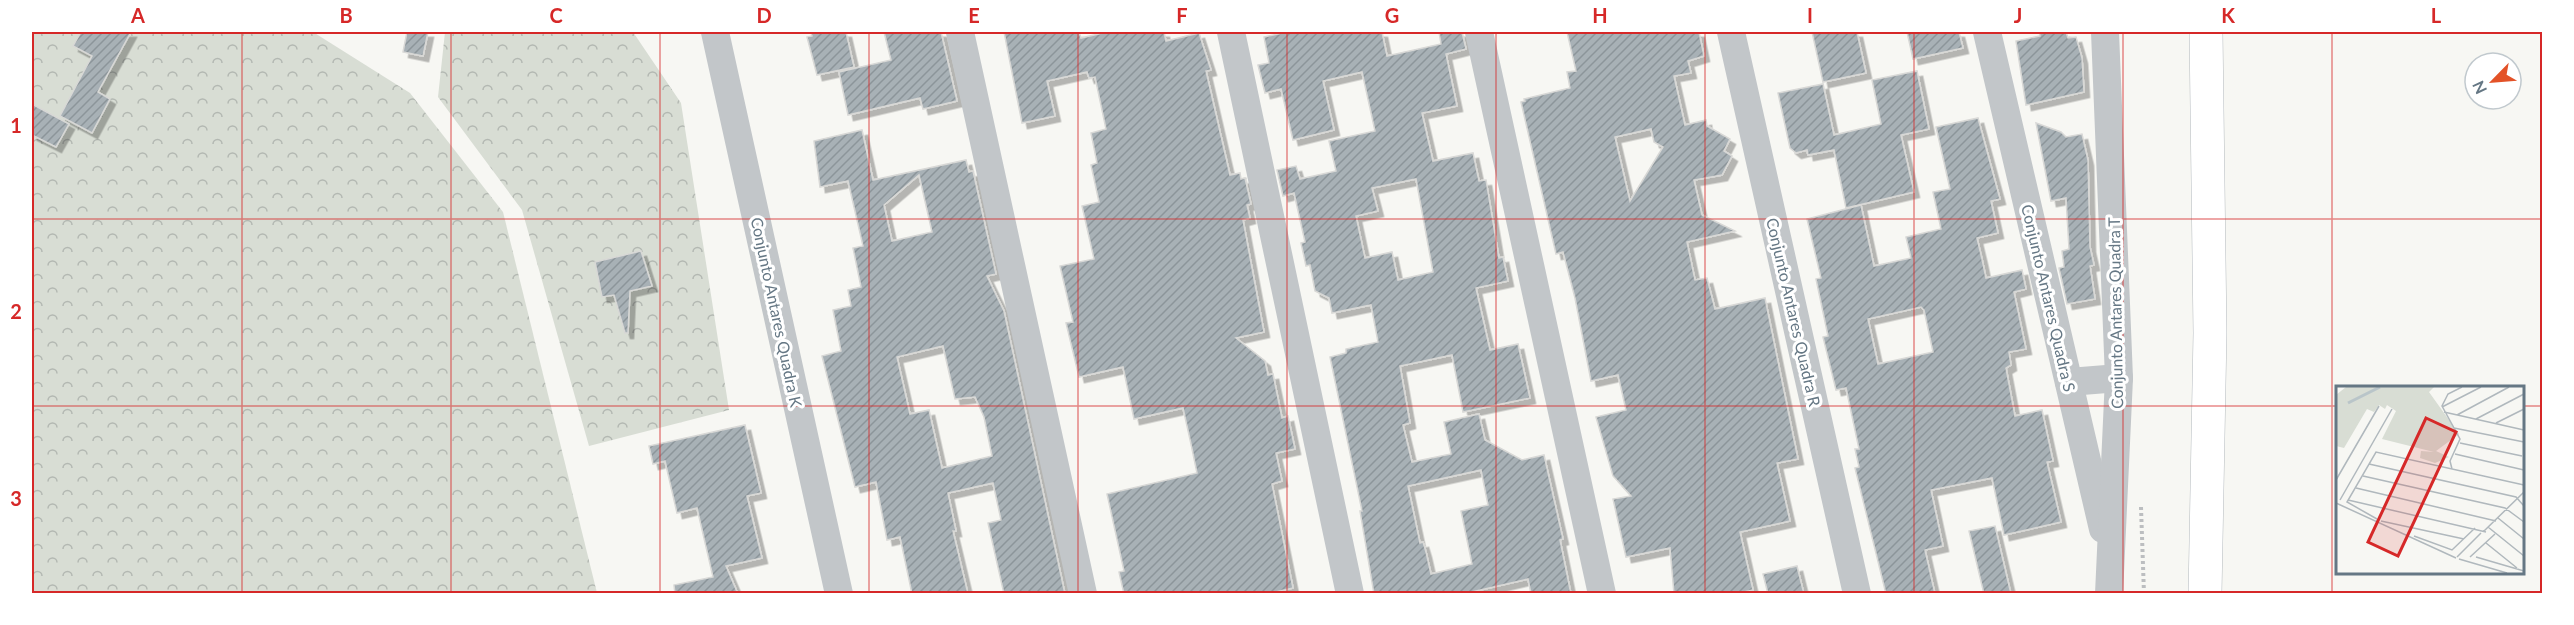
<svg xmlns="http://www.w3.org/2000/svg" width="2574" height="625" viewBox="0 0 2574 625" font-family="Lato,sans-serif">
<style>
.forest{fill:url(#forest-crowns)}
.building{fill:url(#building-hatch);stroke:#d8d8d6;stroke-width:1.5;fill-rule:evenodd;filter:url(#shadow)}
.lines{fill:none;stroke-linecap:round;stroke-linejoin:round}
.secondary-casing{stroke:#b4babe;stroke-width:34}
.path{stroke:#bcbec0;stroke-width:4;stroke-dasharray:3 3;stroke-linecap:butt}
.minor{stroke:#c2c6c9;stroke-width:28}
.secondary{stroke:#fff;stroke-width:33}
.grid{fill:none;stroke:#d62828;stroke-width:1.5;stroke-opacity:0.55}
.labels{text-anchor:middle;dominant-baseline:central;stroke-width:6;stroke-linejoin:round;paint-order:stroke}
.street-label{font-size:16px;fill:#657784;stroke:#fff}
.inset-river{fill:none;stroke:#b9c5c9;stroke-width:3}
.inset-road{fill:none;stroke:#b0b8bd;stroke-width:1.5}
.view{fill:#d62828;fill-opacity:0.15;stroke:#d62828;stroke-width:3}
.inset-edge{fill:none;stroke:#657784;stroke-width:3}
.neatline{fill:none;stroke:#d62828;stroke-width:2}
.grid-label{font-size:20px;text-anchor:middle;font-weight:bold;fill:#d62828}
</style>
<defs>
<pattern id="forest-crowns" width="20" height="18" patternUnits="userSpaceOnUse" patternTransform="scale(1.5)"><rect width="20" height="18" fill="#d8ddd4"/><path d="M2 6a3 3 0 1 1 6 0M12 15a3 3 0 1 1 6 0" fill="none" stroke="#b3b8b2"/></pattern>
<pattern id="building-hatch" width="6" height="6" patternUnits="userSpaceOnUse" patternTransform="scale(1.5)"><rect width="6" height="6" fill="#a8b1b6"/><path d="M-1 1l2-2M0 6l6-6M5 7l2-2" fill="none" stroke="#8c959a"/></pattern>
<filter id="shadow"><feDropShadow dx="5.5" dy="5.5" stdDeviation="0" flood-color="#0004"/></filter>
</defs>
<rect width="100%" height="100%" fill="#f7f7f3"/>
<g class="forest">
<polygon points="32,32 313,32 410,93 503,212 597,593 32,593"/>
<polygon points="445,32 633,32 681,103 729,410 589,446 522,210 438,97"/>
</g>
<g class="building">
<polygon points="81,32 131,32 98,92 110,99 92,133 60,116 92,56 73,46"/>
<polygon points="407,32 428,32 423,56 403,52"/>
<polygon points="811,32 846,32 854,67 817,75 807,37 812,36"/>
<polygon points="884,32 941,32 957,101 923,109 920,98 848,115 839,72 891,60"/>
<polygon points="1004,32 1079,32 1081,38 1107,32 1164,32 1166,41 1199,33 1211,70 1206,71 1230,175 1240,173 1241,179 1245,178 1251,204 1247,205 1250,218 1243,220 1264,332 1236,338 1265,361 1268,375 1273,374 1282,418 1288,416 1295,449 1276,453 1282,481 1272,484 1293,588 1267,594 1124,594 1119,572 1124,571 1107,494 1197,473 1191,444 1183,408 1134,419 1123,367 1079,377 1066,323 1073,322 1060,266 1094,259 1082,206 1099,202 1091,165 1097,163 1091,133 1106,129 1095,77 1089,78 1087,72 1047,81 1055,116 1022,123"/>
<path d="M1287,32H1382L1387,56L1441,44L1439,32H1462L1466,49L1446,54L1457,106L1422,113L1433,161L1473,153L1479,181L1486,180L1499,258L1503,257L1508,281L1476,288L1490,350L1518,344L1530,398L1463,412L1452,355L1400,366L1410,423L1403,425L1412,462L1451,454L1444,422L1479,414L1485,440L1522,460L1544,455L1563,539L1560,540L1571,594H1531L1528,579L1463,594H1374L1360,511H1362L1330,357L1346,353V349L1378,342L1371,305L1332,313L1329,298L1315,291L1310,265L1306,266L1301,243L1305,242L1294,193L1283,196L1277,170L1296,166L1300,179L1336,171L1329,141L1375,131L1362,72L1323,81L1334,130L1293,140L1281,89L1265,93L1258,65L1269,63L1264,37ZM1416,179L1433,272L1398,280L1392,252L1365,258L1356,216L1378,211L1372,188ZM1481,470L1488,505L1461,511L1472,564L1431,574L1426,552L1423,542L1420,543L1408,486Z"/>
<path d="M1567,32H1699L1704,56L1688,61L1691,73L1674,76L1685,125L1706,120L1707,126L1730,139L1724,151L1732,156L1722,175L1694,180L1702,215L1735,231L1687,242L1695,280L1707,278L1715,309L1765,298L1798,459L1777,463L1790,521L1740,532L1753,590L1735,594H1674L1670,548L1626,557L1613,499L1631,496L1613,476L1596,417L1626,410L1618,375L1591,381L1575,298L1563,252L1556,254L1521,102L1525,101L1524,99L1570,88L1567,72L1576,71ZM1651,129L1654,142L1663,147L1630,201L1615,137Z"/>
<polygon points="1812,32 1857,32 1866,73 1823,82"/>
<polygon points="1907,32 1959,32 1963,48 1913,59"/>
<polygon points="2039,32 2066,32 2068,38 2076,37 2082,58 2084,92 2026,105 2016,41 2040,36"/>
<polygon points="1917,71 1929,129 1901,135 1914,192 1846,208 1834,150 1808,155 1807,150 1796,153 1790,148 1778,93 1823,84 1834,135 1881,124 1872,80"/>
<polygon points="32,104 69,124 56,147 32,135"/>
<path d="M1978,118L2000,199L1991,201L1998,233L1977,238L1982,259L1986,278L2022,270L2026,289L2014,292L2026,349L2009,352L2011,365L2006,368L2015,416L2042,410L2053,461L2047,462L2061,522L2004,535L1992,478L1931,490L1943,546L1925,550L1935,594H1886L1855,468L1859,467L1855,449H1859L1846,388L1836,390L1823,337L1828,336L1816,279L1821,278L1807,219L1861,205L1874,266L1911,258L1906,237L1941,229L1933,192L1950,189L1936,127ZM1921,307L1924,310L1933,352L1878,364L1868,319Z"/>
<polygon points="2036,123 2061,132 2066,137 2082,134 2088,160 2090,247 2094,265 2090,266 2095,299 2067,304 2059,268 2064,267 2062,251 2069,249 2066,198 2051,201"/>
<path d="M862,130L873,180L966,160L969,172L973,171L996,274L987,276L1004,311L1065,594H1004L988,523L1001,520L993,483L948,493L956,531H953L968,594H912L900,537L887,540L876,482L855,487L822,356L841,351L833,310L851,306L848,290L861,287L853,248L863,246L848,181L820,187L814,141ZM919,175L932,232L892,241L884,205ZM943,346L955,399L975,397L984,417L992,456L942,468L929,410L910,414L897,357Z"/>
<polygon points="641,251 652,286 630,291 628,333 625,333 614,295 602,297 595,262"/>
<polygon points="745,425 761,493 747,496 762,558 726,566 738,594 675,594 674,585 713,577 697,508 677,513 665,461 653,464 649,446"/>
<polygon points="1995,526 2011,594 1984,594 1969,531"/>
<polygon points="1797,566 1804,594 1768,594 1763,574"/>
</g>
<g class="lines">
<defs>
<polyline id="secondary" points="2205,594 2210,333 2206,32"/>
</defs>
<use href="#secondary" class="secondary-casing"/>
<polyline class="path" points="2141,507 2144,594"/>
<g class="minor">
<polyline points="715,32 839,594"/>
<polyline points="960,32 1083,594"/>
<polyline points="1231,32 1350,594"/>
<polyline points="1479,32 1602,594"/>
<polyline points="1731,32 1857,594"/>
<polyline points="1987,32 2103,529"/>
<polyline points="2105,32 2119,378 2109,594"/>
<polyline points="2069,382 2119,378"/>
</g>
<use href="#secondary" class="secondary"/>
</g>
<path class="grid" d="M242,32V594M451,32V594M660,32V594M869,32V594M1078,32V594M1287,32V594M1496,32V594M1705,32V594M1914,32V594M2123,32V594M2332,32V594M32,219H2542M32,406H2337M2522,406H2542"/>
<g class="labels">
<g class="street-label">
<text transform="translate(2049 298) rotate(77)">Conjunto Antares Quadra S</text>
<text transform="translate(777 312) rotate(78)">Conjunto Antares Quadra K</text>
<text transform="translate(1794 312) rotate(77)">Conjunto Antares Quadra R</text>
<text transform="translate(2115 313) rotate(-91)">Conjunto Antares Quadra T</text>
</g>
</g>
<g transform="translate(2336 386)">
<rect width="188" height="188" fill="#f7f7f3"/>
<path d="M10,1H98L93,6L123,48L100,65L113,71L99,77L84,72L85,65L98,66L46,53L60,25L51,19L49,23L43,19L38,26L31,23L8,62L0,60V9Z" fill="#d8ddd4"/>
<path class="inset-river" d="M12,17L44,1"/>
<path class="inset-road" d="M106,21L145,1M108,26L188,44M121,29L173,1M140,33L188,8M160,37L188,23M118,42L188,56M124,57L186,70M188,57V77M119,68L188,84M33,78L180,111L188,120M116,83L114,75L124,53L106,20L112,8L126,1M27,90L169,122L188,136M0,94L43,20M20,102L160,135M4,114L56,23M12,114L150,146M0,117L120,172M162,132L188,153M41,133L11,116L40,66L188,99M45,135L128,153M152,141L188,170M147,146L188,106M78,150L116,164L139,142M150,157L181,182M121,171L145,147M134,171L159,148M140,171L188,185M123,173L171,187"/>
<path class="view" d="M90,32L120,46L62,170L32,156Z"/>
<rect width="188" height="188" class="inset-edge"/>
</g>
<rect width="2574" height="625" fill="none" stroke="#ffffff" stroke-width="66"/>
<g transform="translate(2493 81) rotate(245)"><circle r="28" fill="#ffffff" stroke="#c1c9ce" stroke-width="1.5"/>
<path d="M0-4.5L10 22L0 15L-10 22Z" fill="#e35227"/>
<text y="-9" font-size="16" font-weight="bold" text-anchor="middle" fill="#657784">N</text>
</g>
<rect x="33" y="33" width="2508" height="559" class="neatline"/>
<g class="grid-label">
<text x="138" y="23">A</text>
<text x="346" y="23">B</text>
<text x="556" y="23">C</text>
<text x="764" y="23">D</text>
<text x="974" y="23">E</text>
<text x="1182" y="23">F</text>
<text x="1392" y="23">G</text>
<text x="1600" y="23">H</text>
<text x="1810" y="23">I</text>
<text x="2018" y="23">J</text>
<text x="2228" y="23">K</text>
<text x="2436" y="23">L</text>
<text x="16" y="133">1</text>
<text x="16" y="319">2</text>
<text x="16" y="506">3</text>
</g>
</svg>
